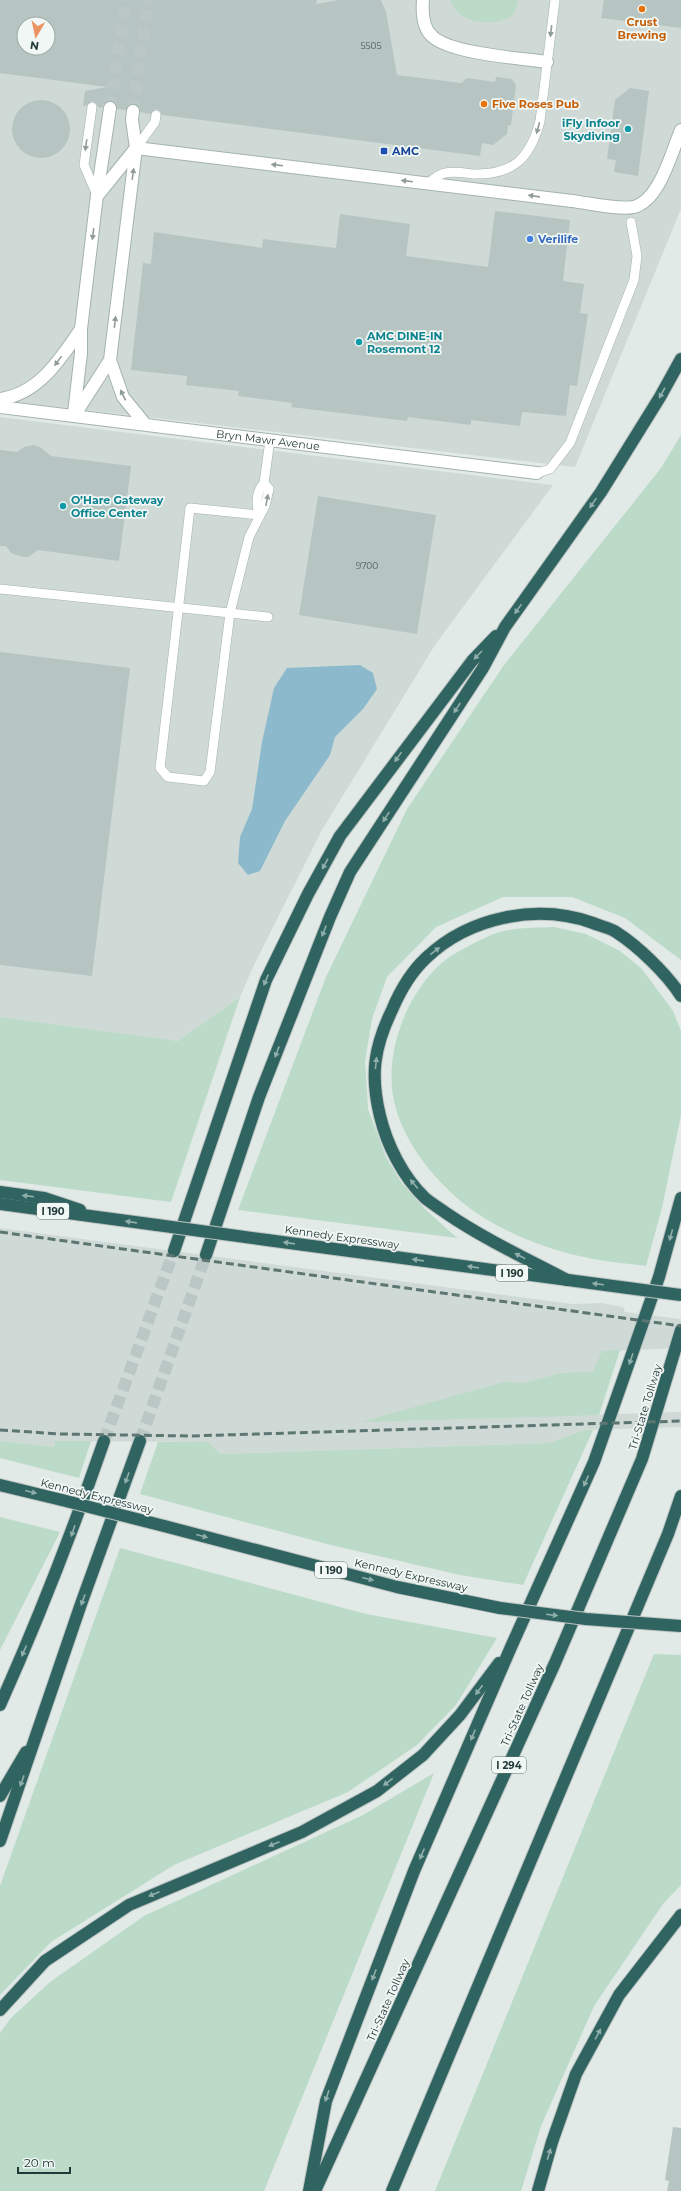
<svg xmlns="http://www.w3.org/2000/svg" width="681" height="2191" viewBox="0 0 681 2191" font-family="Montserrat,sans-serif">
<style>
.built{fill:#cfdad7;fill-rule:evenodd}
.green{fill:#bbdac8}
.water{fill:#8cbacc}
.building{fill:#b6c5c1;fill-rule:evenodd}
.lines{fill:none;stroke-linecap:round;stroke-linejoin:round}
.street-tunnel{stroke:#bbc7c4;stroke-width:12;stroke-dasharray:12 6;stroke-linecap:butt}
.highway-tunnel{stroke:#bbc7c4;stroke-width:12;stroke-dasharray:12 6;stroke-linecap:butt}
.lane-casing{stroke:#a4b2af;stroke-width:10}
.street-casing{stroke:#a4b2af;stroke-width:14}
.highway-casing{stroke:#bdc4c3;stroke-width:14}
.lane{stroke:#fff;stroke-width:9}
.street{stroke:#fff;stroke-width:12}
.highway{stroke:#306460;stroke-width:12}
.rail{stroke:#5d7672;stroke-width:3;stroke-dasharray:8 4;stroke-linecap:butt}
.highway-bridge-casing{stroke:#bdc4c3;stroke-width:14;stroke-linecap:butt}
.highway-bridge{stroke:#306460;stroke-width:12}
.oneway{fill:#909c9b}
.oneway2{fill:#90aeaa}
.food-dot{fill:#e8710a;stroke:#f1f7f5;stroke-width:1.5}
.culture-dot{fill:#0f9aa8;stroke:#f1f7f5;stroke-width:1.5}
.transit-dot{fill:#1a4fb4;stroke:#f1f7f5;stroke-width:1.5}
.shop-dot{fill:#3f7fe0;stroke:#f1f7f5;stroke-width:1.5}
.labels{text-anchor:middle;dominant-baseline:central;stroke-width:3.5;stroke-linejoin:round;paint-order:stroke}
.number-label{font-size:9px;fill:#475d5a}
.shield{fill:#f1f7f5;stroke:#607370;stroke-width:1}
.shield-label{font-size:10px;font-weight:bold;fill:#223a37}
.food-label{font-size:11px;font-weight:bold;fill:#c56008;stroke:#f1f7f5}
.culture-label{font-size:11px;font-weight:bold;fill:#0d838f;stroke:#f1f7f5;text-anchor:start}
.transit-label{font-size:11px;font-weight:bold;fill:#164399;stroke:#f1f7f5;text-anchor:start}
.shop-label{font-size:11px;font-weight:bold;fill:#366cbe;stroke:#f1f7f5;text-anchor:start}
.street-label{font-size:11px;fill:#223a37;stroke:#f1f7f5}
</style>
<rect width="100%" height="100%" fill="#e1eae7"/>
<g class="built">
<path d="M0,0H681V209L575,467L0,400ZM24,24H48V48H24Z"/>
<polygon points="0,417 553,485 435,645 322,830 253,967 240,997 178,1041 0,1017"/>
<polygon points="0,1228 573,1304 602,1303 623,1307 625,1312 681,1319 681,1348 611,1351 591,1415 681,1412 681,1427 584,1430 550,1443 221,1454 208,1442 55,1441 54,1447 0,1441"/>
</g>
<g class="green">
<path d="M451,0H518L514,14C497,28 456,25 451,0Z"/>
<polygon points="681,435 681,960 625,918 572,897 503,897 436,927 387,977 372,1019 365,1061 368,1109 386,1157 401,1182 425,1209 457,1238 238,1210 326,977 407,809 504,665 661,468"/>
<path d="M554,927L586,934L620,951L642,969L673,1011L681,1031V1115L662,1208L646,1266C626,1263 604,1262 584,1257C544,1249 495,1229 463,1203C434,1179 407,1146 396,1109C381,1060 405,993 444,961C457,951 476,942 491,935C511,927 533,928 554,927Z"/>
<polygon points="240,997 171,1202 0,1180 0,1017 178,1041"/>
<polygon points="620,1350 599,1415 361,1422 504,1382 524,1383 561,1373 593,1372 602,1351"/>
<polygon points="584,1430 593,1430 523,1585 460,1575 331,1545 140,1494 158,1442 208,1442 221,1454 550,1443"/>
<polygon points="0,1441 54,1447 55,1441 91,1441 79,1478 0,1458"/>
<polygon points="0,1517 60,1532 0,1650"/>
<polygon points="120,1548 366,1614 497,1638 456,1705 417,1745 348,1792 174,1865 51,1942 0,1995 0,1886"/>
<polygon points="654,1654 681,1655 681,1885 663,1904 594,2006 541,2126 521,2191 435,2191"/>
<polygon points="434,1773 264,2191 0,2191 0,2033 11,2018 50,1982 144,1916 363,1815"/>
</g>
<polygon class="water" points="360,665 373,673 377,689 363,709 335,737 330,755 285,821 260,871 248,875 238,863 240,837 252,809 262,742 274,688 287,668"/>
<g class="building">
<path d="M0,0H317L316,4L339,0H381L386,12L397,75L461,83L467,78L495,82L496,77L512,79L516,85L511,125H508L507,134L493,145L482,143L480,156L162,115L160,111L156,109L150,114L140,112V108L134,104H130L126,110L117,109L115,102L111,101L104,103L102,108L98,107L96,103L92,101L86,106L83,105L85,91L107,87L0,73ZM24,24H48V48H24Z"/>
<polygon points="604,0 681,0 681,28 601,18"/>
<polygon points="630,88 649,91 638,176 614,172 616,160 607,159 615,100"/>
<circle cx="41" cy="129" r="29"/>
<polygon points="495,211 570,220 563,281 584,284 580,313 588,314 577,386 570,385 566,416 522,412 520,426 471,420 471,425 408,417 407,421 291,407 292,403 238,396 239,391 186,385 187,376 131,370 143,263 151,264 154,232 262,248 263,239 336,248 340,214 410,224 406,256 488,267"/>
<polygon points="34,445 40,447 51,456 131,466 119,561 38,550 28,557 23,557 11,553 6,546 0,546 0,450 17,452 24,447"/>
<polygon points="318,496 436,515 417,634 299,615"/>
<polygon points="0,652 130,668 92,976 0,965"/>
<polygon points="673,2127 681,2128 681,2191 667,2191 669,2181 665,2180"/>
</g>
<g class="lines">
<g class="street-tunnel">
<polyline points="110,108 126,0"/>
<polyline points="133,111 148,0"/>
</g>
<g class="highway-tunnel">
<polyline points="104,1441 174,1251"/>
<polyline points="140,1441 206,1255"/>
</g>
<defs>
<g id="lane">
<polyline points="92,107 84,165 97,195"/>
<polyline points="136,148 155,122 156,115"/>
<path d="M427,184C432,180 439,174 445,173C453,171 465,173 473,174C513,175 530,159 540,121L555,0"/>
<polyline points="537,473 550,469 570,443 634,280 637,256 631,222"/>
<polyline points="259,515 190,508 160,768 168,777 204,781 210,772 230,613 249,537 265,506 269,489 264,483"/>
<path d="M259,515C256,504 256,492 264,483L270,440"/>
<polyline points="0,589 268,617"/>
</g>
<g id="street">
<path d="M423,0C422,12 423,29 433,37C453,54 520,58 547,62"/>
<path d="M136,148L572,201C589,203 618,210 634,207C660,200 671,153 681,130"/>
<polyline points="98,195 136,148"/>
<polyline points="110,360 123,397 145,424"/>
<path d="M0,399C39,394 61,358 81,329"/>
<path id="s1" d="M0,407L537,473"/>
<polyline points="74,413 81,353 81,329 97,195 110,108"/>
<polyline points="74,416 110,360 136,148 132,120 133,111"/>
</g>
<g id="highway">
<polyline points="0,1192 44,1198 80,1210"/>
<polyline points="0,1204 157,1225"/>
<polyline points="267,1240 628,1288"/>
<polyline points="174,1251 266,980 308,894 340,836 472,661 496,636"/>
<polyline points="206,1255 259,1097 330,917 350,872 483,668 505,627 601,492 660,397 681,359"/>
<path d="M567,1280C527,1259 484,1239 446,1213C439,1208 431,1203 425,1198C403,1177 387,1145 380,1116C370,1075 374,1047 392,1010C400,991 410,973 426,958C469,917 537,903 593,923C600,926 610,928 616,932C638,946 667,974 681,996"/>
<polyline points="0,1485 62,1500"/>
<polyline points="164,1526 397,1587 500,1608"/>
<path d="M0,1705C39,1618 73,1530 104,1441"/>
<polyline points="0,1796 26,1752"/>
<polyline points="0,1841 81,1604 140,1441"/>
<polyline points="0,2010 45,1961 129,1905 302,1832 377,1791 423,1755 460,1715 499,1663"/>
<polyline points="309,2191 326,2101 414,1871 511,1647 594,1462 659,1277 681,1198"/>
<polyline points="315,2191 555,1663 642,1459 681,1330"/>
<polyline points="392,2191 668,1534 681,1496"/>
<polyline points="538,2191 552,2142 576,2074 619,1995 681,1915"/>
</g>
</defs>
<use href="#lane" class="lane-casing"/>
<use href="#street" class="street-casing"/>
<use href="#highway" class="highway-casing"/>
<use href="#lane" class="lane"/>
<use href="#street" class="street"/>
<use href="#highway" class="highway"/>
<g class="rail">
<polyline points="0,1232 681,1326"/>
<polyline points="0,1430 61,1434 191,1436 681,1421"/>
</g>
<defs>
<g id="highway-bridge">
<polyline points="157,1225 267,1240"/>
<polyline points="628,1288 681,1295"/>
<polyline points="62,1500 164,1526"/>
<polyline points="500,1608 586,1619 681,1626"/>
</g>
</defs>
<use href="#highway-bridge" class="highway-bridge-casing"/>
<use href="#highway-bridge" class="highway-bridge"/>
</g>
<defs><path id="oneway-solid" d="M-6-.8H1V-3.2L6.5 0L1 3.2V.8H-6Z"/></defs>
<g class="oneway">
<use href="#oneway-solid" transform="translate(551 31) rotate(97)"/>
<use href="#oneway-solid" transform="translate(538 128) rotate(105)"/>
<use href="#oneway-solid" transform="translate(86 145) rotate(98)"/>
<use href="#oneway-solid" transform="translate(277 165) rotate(-173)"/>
<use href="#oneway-solid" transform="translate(133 174) rotate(-82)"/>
<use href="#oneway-solid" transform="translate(407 181) rotate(-173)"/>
<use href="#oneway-solid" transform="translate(534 196) rotate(-172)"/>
<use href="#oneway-solid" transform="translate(93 234) rotate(97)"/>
<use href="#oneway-solid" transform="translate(115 322) rotate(-83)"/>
<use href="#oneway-solid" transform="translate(58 361) rotate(126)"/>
<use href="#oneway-solid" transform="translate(123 395) rotate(-116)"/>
<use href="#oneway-solid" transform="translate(267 500) rotate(-79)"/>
</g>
<g class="oneway2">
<use href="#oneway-solid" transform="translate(662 393) rotate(119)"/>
<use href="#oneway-solid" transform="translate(593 503) rotate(125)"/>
<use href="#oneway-solid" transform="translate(518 609) rotate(125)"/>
<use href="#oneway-solid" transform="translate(478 655) rotate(134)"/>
<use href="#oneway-solid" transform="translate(457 708) rotate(123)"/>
<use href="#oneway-solid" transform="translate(398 757) rotate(126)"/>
<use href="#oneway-solid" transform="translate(386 817) rotate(123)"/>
<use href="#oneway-solid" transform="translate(325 864) rotate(119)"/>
<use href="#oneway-solid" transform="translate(324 931) rotate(112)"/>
<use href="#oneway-solid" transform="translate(435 951) rotate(-38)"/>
<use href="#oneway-solid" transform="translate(266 980) rotate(113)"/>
<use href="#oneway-solid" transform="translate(277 1052) rotate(111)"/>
<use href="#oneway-solid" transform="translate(376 1063) rotate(-84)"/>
<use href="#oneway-solid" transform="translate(414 1184) rotate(-130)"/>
<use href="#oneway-solid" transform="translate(28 1196) rotate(-173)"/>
<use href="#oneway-solid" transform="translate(131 1222) rotate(-172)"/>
<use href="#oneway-solid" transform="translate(671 1235) rotate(105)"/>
<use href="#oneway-solid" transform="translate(289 1243) rotate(-172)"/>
<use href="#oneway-solid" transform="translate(520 1256) rotate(-152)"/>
<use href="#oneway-solid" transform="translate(418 1260) rotate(-172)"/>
<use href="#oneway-solid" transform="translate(473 1267) rotate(-172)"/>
<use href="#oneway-solid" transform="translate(598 1284) rotate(-173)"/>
<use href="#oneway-solid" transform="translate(631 1359) rotate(109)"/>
<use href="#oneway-solid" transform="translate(127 1478) rotate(110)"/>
<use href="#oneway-solid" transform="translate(586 1481) rotate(114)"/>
<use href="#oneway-solid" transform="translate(31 1492) rotate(14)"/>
<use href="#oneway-solid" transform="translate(73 1531) rotate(109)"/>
<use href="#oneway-solid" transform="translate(202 1536) rotate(15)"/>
<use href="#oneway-solid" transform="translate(368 1579) rotate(14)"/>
<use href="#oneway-solid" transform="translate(83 1600) rotate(110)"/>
<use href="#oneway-solid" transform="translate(552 1615) rotate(7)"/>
<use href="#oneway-solid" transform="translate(24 1651) rotate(114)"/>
<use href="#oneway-solid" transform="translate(479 1690) rotate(127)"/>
<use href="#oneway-solid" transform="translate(473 1735) rotate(113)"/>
<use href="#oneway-solid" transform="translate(22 1781) rotate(110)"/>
<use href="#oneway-solid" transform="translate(388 1782) rotate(142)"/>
<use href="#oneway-solid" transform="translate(274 1844) rotate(157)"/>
<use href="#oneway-solid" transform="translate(422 1854) rotate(113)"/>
<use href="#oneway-solid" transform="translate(154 1894) rotate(157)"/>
<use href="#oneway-solid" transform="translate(374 1975) rotate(111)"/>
<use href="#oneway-solid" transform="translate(598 2034) rotate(-62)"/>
<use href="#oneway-solid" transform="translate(327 2096) rotate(109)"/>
<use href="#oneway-solid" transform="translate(549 2154) rotate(-74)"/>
</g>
<g class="food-dot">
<circle cx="642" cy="9" r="4"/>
<circle cx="484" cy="104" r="4"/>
</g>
<g class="culture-dot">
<circle cx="628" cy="129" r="4"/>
<circle cx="359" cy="342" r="4"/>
<circle cx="63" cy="506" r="4"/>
</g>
<rect class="transit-dot" x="380" y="147" width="8" height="8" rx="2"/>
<circle class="shop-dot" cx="530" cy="239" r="4"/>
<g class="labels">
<g class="number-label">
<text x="371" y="45">5505</text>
<text x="367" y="565">9700</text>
</g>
<g class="shield">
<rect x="37" y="1203" width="32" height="16" rx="3"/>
<rect x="496" y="1265" width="32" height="16" rx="3"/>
<rect x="315" y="1562" width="32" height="16" rx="3"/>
<rect x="492" y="1757" width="34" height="16" rx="3"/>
</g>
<g class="shield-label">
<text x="53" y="1211">I 190</text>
<text x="512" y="1273">I 190</text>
<text x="331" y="1570">I 190</text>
<text x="509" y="1765">I 294</text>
</g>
<g class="food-label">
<text x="642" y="22">Crust<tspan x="642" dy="13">Brewing</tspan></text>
<text x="492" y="104" text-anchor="start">Five Roses Pub</text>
</g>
<g class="culture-label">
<text x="620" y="123" text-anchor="end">iFly Infoor<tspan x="620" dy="13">Skydiving</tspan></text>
<text x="367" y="336">AMC DINE-IN<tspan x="367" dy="13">Rosemont 12</tspan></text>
<text x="71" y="500">O’Hare Gateway<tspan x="71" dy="13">Office Center</tspan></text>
</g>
<g class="transit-label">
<text x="392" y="151">AMC</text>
</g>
<g class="shop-label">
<text x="538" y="239">Verilife</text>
</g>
<g class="street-label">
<text stroke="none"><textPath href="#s1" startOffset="270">Bryn Mawr Avenue</textPath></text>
<text transform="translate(342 1237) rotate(8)">Kennedy Expressway</text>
<text transform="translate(645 1407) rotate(-73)">Tri-State Tollway</text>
<text transform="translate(97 1496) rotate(14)">Kennedy Expressway</text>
<text transform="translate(411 1575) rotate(13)">Kennedy Expressway</text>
<text transform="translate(522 1705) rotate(-66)">Tri-State Tollway</text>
<text transform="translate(388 2000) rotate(-66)">Tri-State Tollway</text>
</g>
</g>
<g transform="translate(36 36) rotate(189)"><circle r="19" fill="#f1f7f5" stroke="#9eaba9"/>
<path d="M0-3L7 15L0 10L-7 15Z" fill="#e99461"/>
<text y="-6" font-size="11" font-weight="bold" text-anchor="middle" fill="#223a37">N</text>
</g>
<path d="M18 2167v6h52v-6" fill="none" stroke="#223a37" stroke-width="2"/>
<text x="24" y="2167" font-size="12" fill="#223a37" stroke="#f1f7f5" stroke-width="3" paint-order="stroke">20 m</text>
</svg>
